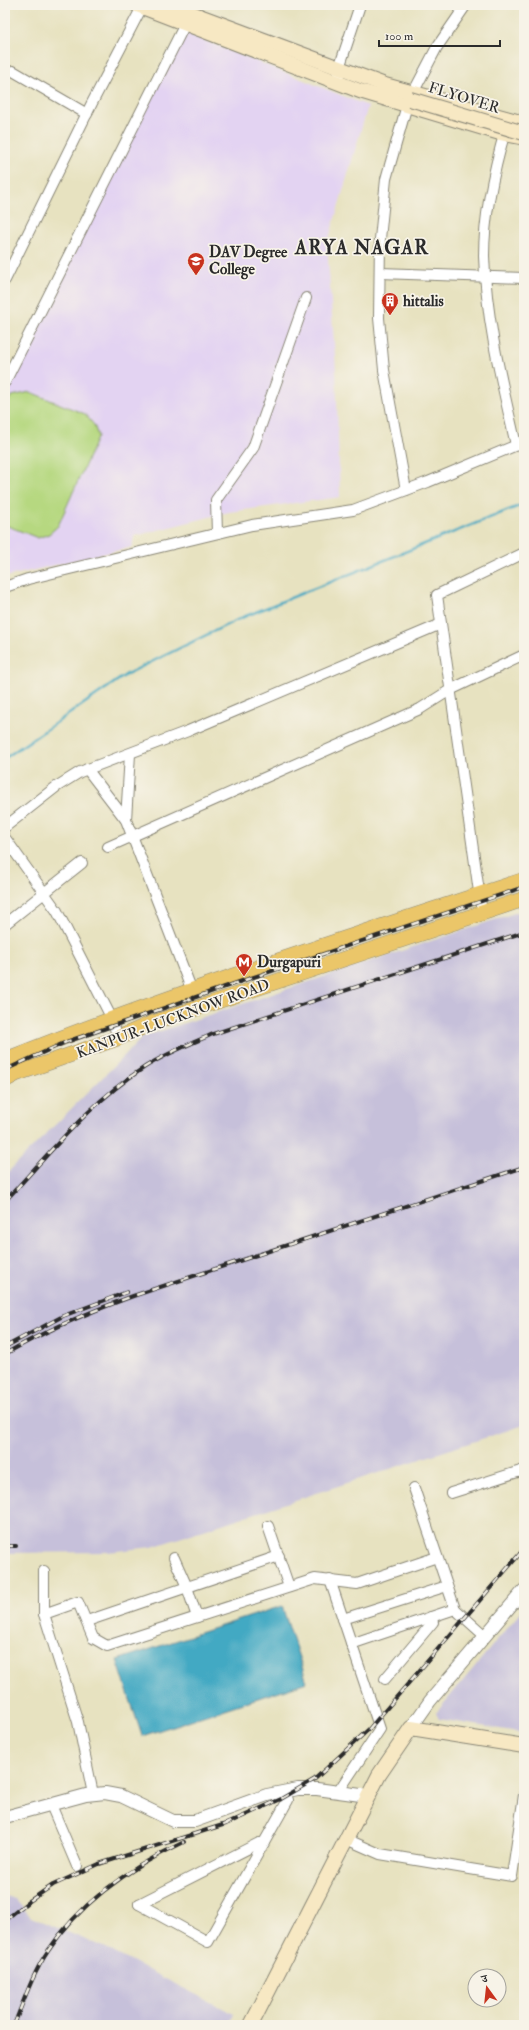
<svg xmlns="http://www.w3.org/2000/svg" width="529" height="2030" viewBox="0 0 529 2030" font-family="'IM FELL Double Pica','Noto Serif Devanagari',serif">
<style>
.built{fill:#e3d3f2}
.industrial{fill:#c6c0da}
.green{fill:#b6d880;stroke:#708256}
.water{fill:#43a9c3;stroke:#376a77}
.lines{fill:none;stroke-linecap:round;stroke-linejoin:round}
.stream{stroke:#43a9c3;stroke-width:2.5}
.minor-casing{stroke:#898676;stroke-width:12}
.tertiary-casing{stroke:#898676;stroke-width:14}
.secondary-casing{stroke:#898676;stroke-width:16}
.primary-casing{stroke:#898676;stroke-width:16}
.minor{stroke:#fff;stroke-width:10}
.tertiary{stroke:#fff;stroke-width:12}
.secondary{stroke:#f7e8c3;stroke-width:14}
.primary{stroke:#ebc669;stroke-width:15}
.rail-casing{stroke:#2b2b2b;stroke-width:4}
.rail{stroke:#f7f3e8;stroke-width:2.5;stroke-dasharray:8;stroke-linecap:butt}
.secondary-bridge-casing{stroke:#898676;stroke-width:16;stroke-linecap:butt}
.secondary-bridge{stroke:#f7e8c3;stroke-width:14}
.labels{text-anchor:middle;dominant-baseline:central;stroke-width:3.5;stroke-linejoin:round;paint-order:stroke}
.street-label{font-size:15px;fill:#2b2b2b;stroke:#f7f3e8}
.poi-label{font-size:15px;font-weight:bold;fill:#2b2b2b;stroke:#f7f3e8;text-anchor:start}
.district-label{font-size:19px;font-weight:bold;letter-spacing:1px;fill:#2b2b2b;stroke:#f7f3e8}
</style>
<rect width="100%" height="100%" fill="#f7f3e8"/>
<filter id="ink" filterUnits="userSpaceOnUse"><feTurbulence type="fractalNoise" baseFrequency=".025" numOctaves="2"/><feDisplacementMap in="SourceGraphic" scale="8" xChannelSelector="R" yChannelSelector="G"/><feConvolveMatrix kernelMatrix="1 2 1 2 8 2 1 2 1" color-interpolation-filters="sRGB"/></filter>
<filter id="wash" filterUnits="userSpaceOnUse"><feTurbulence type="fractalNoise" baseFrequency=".012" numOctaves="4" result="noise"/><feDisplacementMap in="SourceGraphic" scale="16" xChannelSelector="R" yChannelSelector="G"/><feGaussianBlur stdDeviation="0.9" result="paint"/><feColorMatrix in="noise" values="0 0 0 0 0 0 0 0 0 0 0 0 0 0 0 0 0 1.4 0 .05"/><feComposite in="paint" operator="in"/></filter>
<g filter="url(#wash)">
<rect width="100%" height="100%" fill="#e7e2c0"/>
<polygon class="built" points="184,32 368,106 327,245 336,371 340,497 229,512 134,536 132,547 5,577 5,392"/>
<g class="industrial">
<polygon points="524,910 524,1425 152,1547 108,1552 5,1553 5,1175 143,1037"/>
<polygon points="524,1608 524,1733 439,1719 436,1713"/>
<polygon points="5,1896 15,1899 31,1917 103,1947 234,2014 229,2025 5,2025"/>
</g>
<polygon class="green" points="30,392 85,414 94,425 98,436 58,526 49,534 38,538 5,525 5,404 12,396"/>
<polygon class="water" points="282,1606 307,1682 142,1736 117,1660"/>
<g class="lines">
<polyline class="stream" points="5,758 127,674 241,618 524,504"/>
</g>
</g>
<g filter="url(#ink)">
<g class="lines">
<defs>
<g id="minor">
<polyline points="13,71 87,114"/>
<polyline points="339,75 339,68 360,5"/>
<polyline points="413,93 437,47 466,5"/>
<path d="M506,128C494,169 484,213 484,256C486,320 502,383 516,445"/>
<polyline points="380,273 524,278"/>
<polyline points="5,280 92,103 143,5"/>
<polyline points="5,382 185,24"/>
<polyline points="406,490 384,370 379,318 380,239 386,179 407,105"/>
<polyline points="217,533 216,500 253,448 306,298"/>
<polyline points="5,587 28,579 252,525 353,510 428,482 524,442"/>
<polyline points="87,769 126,820 192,991"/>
<polyline points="126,820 130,754"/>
<polyline points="5,827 56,787 80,772 188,731 441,624"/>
<polyline points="5,838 57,911 112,1019 118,1038"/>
<polyline points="108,847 420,709 450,690 524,655"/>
<polyline points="482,913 437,595 524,553"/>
<polyline points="5,924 82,863"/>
<polyline points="414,1488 455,1609 485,1636"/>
<polyline points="451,1493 524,1470"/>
<polyline points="268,1526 289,1587"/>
<polyline points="174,1558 187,1587 197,1617"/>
<polyline points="44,1571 44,1614 78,1722 93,1794"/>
<polyline points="330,1580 380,1729 338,1792"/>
<polyline points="44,1614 78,1602 93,1638 107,1646 315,1579 357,1584 437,1557"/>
<polyline points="343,1619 447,1586"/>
<polyline points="87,1621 279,1556"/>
<polyline points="351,1644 455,1609"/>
<polyline points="385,1679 433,1622 431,1617"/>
<polyline points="51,1805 77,1866"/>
<polyline points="346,1839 380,1854 512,1876 524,1795"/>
<polyline points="139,1904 208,1942 288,1800 285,1792"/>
<polyline points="139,1904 259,1843 264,1843"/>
</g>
<g id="tertiary">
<polyline points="411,1728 430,1701 524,1590"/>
<polyline points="5,1817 86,1795 105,1793 121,1796 173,1821 195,1821 267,1795 298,1789 317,1789 368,1796"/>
</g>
<g id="secondary">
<polyline points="137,5 360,91 500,133 520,137"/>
<polyline points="170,5 385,85 524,123"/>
<polyline points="251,2025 379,1775 411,1728 524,1746"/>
</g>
<g id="primary">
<path d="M5,1060C175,992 350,937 524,880"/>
<polyline points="5,1080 16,1074 118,1038 152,1023 524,899"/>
</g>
</defs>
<use href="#minor" class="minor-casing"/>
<use href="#tertiary" class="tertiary-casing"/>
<use href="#secondary" class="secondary-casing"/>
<use href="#primary" class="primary-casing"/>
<use href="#minor" class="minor"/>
<use href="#tertiary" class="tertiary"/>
<use href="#secondary" class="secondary"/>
<use href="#primary" class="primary"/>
<defs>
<g id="rail">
<polyline points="5,1070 66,1042 245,980 524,887"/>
<path d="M5,1201C49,1154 90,1102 145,1067C167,1053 190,1044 213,1034L524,932"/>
<polyline points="5,1347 63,1316 127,1292"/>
<path d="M5,1354C46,1330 89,1312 133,1296L524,1167"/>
<polyline points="5,1546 16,1546"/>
<polyline points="5,1920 28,1902 53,1885 99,1864 226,1824 281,1799 315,1779 369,1729 524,1549"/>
<path d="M14,2025C24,2000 33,1973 48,1951C81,1901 131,1867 184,1842"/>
</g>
</defs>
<use href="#rail" class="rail-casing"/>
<use href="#rail" class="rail"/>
<defs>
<polyline id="secondary-bridge" points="410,99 524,133"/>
</defs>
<use href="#secondary-bridge" class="secondary-bridge-casing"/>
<use href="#secondary-bridge" class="secondary-bridge"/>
</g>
</g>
<defs>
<symbol id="university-pin" viewBox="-11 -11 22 30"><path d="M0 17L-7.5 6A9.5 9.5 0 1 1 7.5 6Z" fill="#c8321e" stroke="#f7f3e8"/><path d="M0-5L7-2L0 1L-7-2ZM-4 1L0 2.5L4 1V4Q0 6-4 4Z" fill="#fff"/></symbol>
<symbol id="building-pin" viewBox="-11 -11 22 30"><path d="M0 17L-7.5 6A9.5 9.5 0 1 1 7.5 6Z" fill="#c8321e" stroke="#f7f3e8"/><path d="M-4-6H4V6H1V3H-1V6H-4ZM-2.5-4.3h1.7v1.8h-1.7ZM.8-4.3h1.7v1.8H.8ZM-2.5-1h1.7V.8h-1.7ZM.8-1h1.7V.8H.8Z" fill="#fff"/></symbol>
<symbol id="metro-pin" viewBox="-11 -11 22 30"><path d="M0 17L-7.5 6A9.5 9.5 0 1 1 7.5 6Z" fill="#c8321e" stroke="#f7f3e8"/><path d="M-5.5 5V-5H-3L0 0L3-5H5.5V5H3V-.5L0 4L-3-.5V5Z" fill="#fff"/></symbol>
</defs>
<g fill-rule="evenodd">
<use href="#university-pin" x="186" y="251" width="20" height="27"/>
<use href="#building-pin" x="380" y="291" width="20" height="27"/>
<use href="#metro-pin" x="234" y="952" width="20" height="27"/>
</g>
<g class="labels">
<g class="street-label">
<text transform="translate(464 98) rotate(17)">FLYOVER</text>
<text transform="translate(173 1019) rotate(-20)">KANPUR-LUCKNOW ROAD</text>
</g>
<g class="poi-label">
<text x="209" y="252">DAV Degree<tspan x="209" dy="17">College</tspan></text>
<text x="403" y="301">hittalis</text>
<text x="257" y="962">Durgapuri</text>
</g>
<g class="district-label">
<text x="362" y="248">ARYA NAGAR</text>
</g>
</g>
<rect width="529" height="2030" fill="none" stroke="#f7f3e8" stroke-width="20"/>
<g transform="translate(487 1988) rotate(345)"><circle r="19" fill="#f7f3e8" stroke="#a5a39c"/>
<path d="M0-3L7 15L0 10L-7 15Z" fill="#c8321e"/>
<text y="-6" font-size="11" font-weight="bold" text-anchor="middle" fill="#2b2b2b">उ</text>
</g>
<path d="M379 40v6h121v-6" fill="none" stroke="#2b2b2b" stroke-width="2"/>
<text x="385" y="40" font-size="12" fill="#2b2b2b" stroke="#f7f3e8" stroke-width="3" paint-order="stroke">100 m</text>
</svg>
